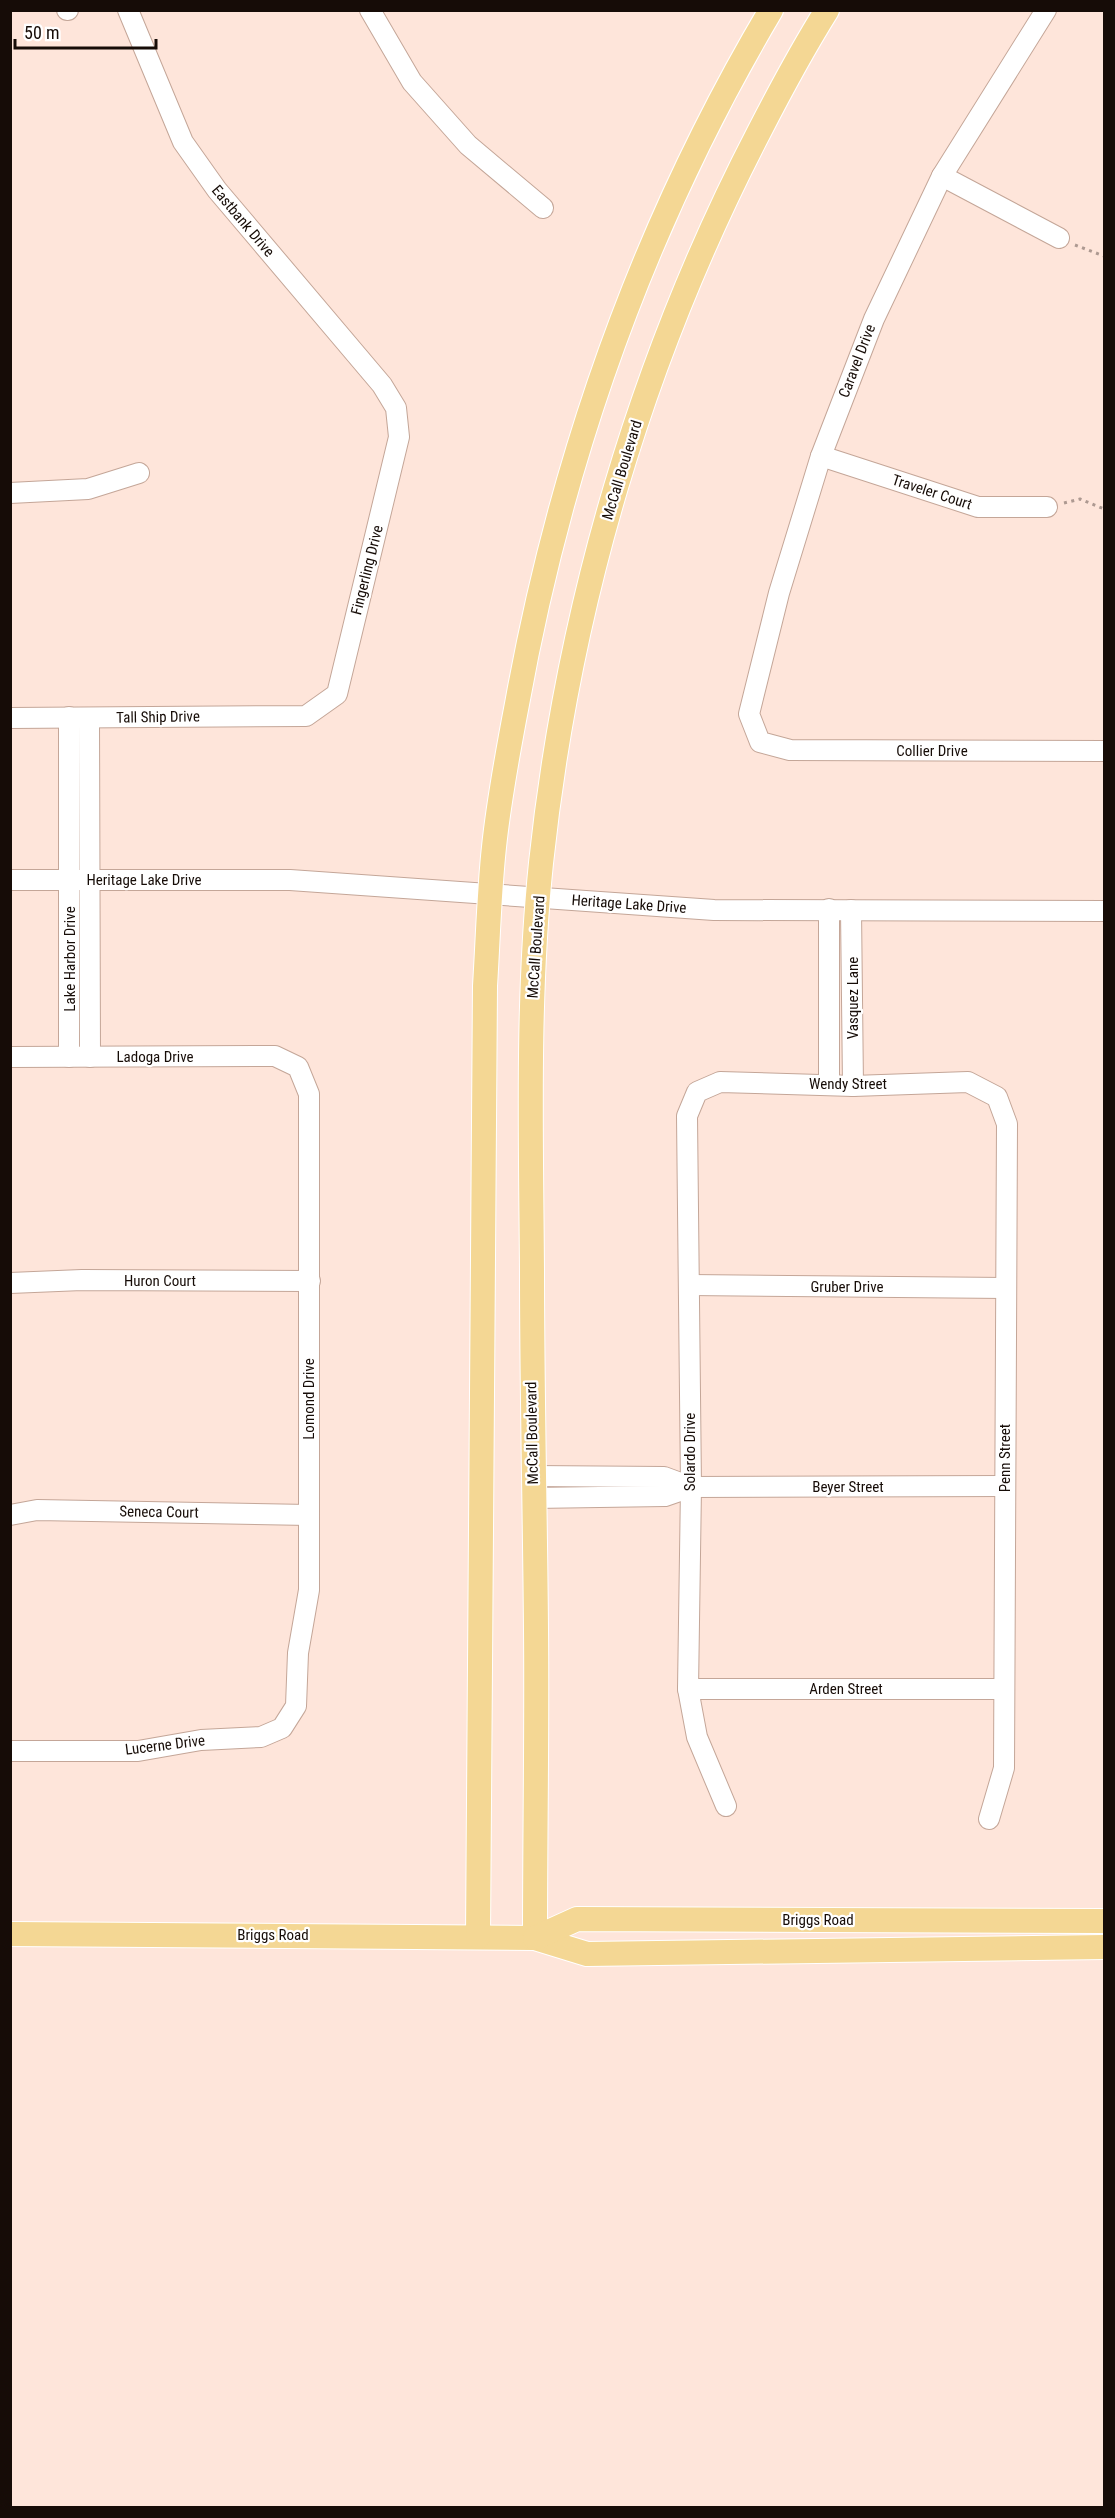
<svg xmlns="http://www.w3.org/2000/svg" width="1115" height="2518" viewBox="0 0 1115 2518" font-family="'Roboto Condensed',sans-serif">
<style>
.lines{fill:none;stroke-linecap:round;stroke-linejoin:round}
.minor-casing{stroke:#c4a698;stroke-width:22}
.major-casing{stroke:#fff;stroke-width:26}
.path{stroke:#ad9991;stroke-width:3;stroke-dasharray:3 4.5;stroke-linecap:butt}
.minor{stroke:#fff;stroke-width:20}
.major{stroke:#f4d794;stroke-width:24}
.labels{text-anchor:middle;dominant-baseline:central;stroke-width:4.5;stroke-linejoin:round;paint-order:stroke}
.street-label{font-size:15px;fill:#160c07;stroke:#fff}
</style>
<rect width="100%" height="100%" fill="#fee5da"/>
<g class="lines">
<defs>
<g id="minor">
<polyline points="67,10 68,10"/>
<polyline points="370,10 412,82 468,145 543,208"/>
<polyline points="1046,10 942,176 874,319 821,456 779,593 749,714 760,742 790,750 1104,751"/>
<polyline points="942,176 1059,238"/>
<polyline points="821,456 978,507 1047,507"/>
<polyline points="10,493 88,489 139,473"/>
<polyline points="10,718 306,716 337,694 399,437 396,408 382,385 217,190 183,142 128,10"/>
<polyline points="89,718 90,1057"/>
<polyline points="10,880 290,880 714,910 1104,911"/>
<polyline points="829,909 829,1085"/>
<polyline points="851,910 853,1086"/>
<polyline points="10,1057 275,1056 298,1067 309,1094 309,1590 298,1653 296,1706 282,1728 261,1737 201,1740 138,1751 10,1751"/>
<polyline points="69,1057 69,717"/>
<polyline points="10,1283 82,1280 310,1281"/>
<polyline points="689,1285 1006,1288"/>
<polyline points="533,1476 664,1477 691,1487"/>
<polyline points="534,1498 665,1496 691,1487 1005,1486"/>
<polyline points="10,1515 37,1510 309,1515"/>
<polyline points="688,1689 1004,1689"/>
<polyline points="726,1806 697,1737 688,1689 691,1487 687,1116 697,1092 720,1082 853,1086 968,1082 997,1097 1007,1124 1004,1768 989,1819"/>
</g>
<g id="major">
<polyline points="10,1934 535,1938 587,1954 1104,1947"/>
<path d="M478,1937L485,986C488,939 489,893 494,847C499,799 508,751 517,704C561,460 644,224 771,10"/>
<path d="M535,1938C535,1835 537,1732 536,1629C535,1510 532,1390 532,1271C531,1135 527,998 541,863C568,609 641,359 759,132C780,91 802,50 827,10"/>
<polyline points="535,1938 577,1919 1104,1921"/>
</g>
</defs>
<use href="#minor" class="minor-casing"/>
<use href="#major" class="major-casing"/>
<g class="path">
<polyline points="1075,245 1104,256"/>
<polyline points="1064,503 1080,499 1104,509"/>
</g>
<use href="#minor" class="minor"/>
<use href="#major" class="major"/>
</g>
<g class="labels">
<g class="street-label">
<text transform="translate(243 221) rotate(50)">Eastbank Drive</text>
<text transform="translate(857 361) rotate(-69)">Caravel Drive</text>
<text transform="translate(622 470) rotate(-73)">McCall Boulevard</text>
<text transform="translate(932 492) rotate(18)">Traveler Court</text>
<text transform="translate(367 570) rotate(-76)">Fingerling Drive</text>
<text transform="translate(158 717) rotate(-1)">Tall Ship Drive</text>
<text x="932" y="751">Collier Drive</text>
<text x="144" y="880">Heritage Lake Drive</text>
<text transform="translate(629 904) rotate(4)">Heritage Lake Drive</text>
<text transform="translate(536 947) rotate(-86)">McCall Boulevard</text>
<text transform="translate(70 959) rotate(-90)">Lake Harbor Drive</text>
<text transform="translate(853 998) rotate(-90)">Vasquez Lane</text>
<text x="155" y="1057">Ladoga Drive</text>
<text x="848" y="1084">Wendy Street</text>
<text x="160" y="1281">Huron Court</text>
<text x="847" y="1287">Gruber Drive</text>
<text transform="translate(309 1399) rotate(-90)">Lomond Drive</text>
<text transform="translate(532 1433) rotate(-91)">McCall Boulevard</text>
<text transform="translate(690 1452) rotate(-90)">Solardo Drive</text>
<text transform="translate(1005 1458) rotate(-90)">Penn Street</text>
<text x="848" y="1487">Beyer Street</text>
<text transform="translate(159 1512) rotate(1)">Seneca Court</text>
<text x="846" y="1689">Arden Street</text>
<text transform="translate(165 1745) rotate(-7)">Lucerne Drive</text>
<text x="818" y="1920">Briggs Road</text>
<text x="273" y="1935">Briggs Road</text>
</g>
</g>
<rect width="1115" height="2518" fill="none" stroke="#160c07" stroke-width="24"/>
<path d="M15 39v9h141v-9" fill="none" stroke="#160c07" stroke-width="3"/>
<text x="24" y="39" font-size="18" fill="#160c07" stroke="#ffffff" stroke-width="4.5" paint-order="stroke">50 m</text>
</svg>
